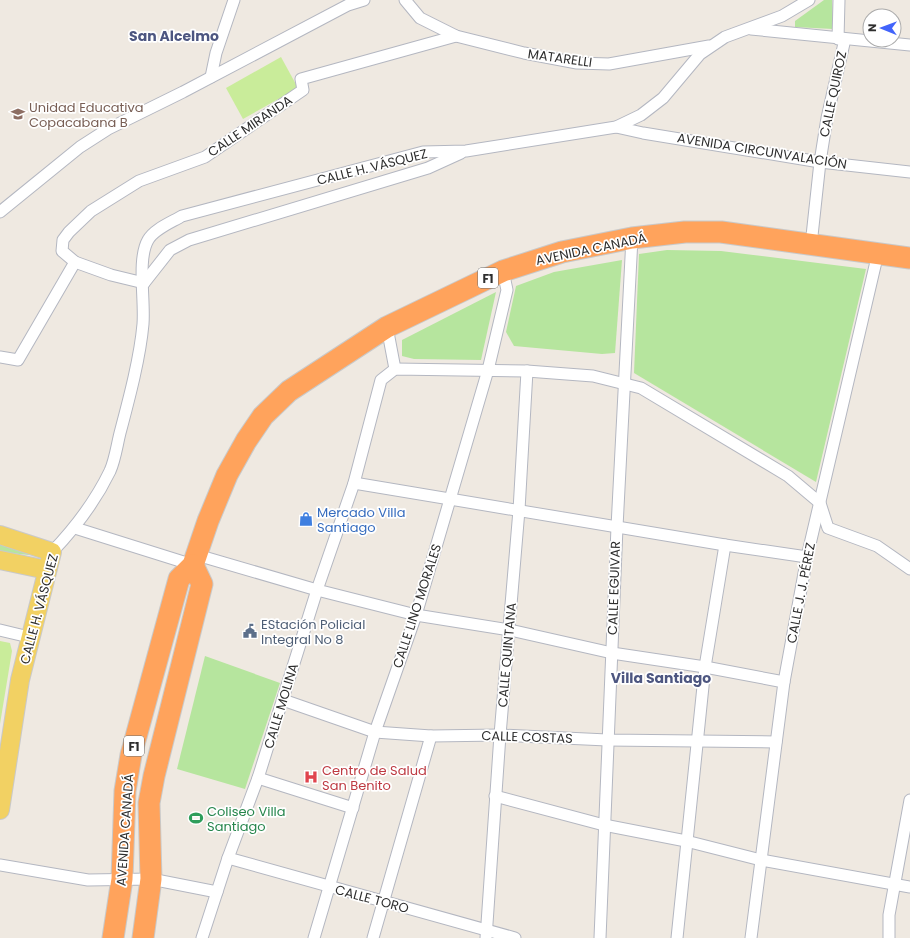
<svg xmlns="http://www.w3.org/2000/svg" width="910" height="938" viewBox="0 0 910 938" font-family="Poppins,sans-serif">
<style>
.green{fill:#b6e59e}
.pitch{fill:#c9ec9a}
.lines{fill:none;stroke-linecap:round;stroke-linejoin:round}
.street-casing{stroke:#b4b7c1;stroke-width:13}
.primary-casing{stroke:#c9c9c9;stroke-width:20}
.highway-casing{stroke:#c9c9c9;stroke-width:23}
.street{stroke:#fff;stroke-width:11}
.primary{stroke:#f2d163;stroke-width:18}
.highway{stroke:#ffa35c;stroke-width:21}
.labels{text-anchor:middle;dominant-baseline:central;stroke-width:3.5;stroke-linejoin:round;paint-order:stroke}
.shield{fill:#fff;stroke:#6d6d6d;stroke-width:1}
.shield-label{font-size:12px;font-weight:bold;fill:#2e2e2e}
.street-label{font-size:13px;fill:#2e2e2e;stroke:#fff}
.education-label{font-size:13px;fill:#785e54;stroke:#fff;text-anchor:start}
.shop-label{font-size:13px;fill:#366cbe;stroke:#fff;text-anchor:start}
.service-label{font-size:13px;fill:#4e5e75;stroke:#fff;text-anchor:start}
.health-label{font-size:13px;fill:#be3a42;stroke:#fff;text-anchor:start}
.leisure-label{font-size:13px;fill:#27864d;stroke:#fff;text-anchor:start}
.neighbourhood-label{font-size:14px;font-weight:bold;fill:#4d5680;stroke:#fff}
</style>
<rect width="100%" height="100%" fill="#efe9e1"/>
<g class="green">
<polygon points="824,0 832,0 833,29 795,27 795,21"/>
<polygon points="667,250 721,251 866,269 816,482 634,373 639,254"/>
<polygon points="622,260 615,353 602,354 514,346 506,332 516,286 554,272"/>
<polygon points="496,292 481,360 414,359 402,356 402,340"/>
<polygon points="0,541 31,551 29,555 0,552"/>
<polygon points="205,656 280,683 245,789 177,769"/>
</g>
<g class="pitch">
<polygon points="281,57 298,88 243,119 226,88"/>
<polygon points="0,641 10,643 12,651 0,724"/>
</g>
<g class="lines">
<defs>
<g id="street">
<polyline points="405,0 420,18 456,36 524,53 577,63 609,64 709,46"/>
<polyline points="751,29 910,45"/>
<polyline points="838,39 839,0"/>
<polyline points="211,77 216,53 234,0"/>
<polyline points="616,127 643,133 820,162 910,172"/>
<polyline points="0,212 80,147 108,129 183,92 348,5 364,0"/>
<polyline points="811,245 820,162 827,118 845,39"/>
<polyline points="75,262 111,275 144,283"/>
<polyline points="144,283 170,250 189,240 428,168 461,153"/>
<polyline points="387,327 395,369"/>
<polyline points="0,357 18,360 75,262 62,251 63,240 69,232 91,211 139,181 205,157 303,90 301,79 456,36"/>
<polyline points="354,483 725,545 807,557"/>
<polyline points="75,528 193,565"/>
<path d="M52,552C76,527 95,502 110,471C115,460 117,445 120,433C129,399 140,358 143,324C145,300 137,259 148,240C154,229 172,222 182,216L423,152L466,151L616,127L641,115L663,98L700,54L725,37L782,16L809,0"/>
<polyline points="197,555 317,590 416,615 510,630 612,653 705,667 784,682"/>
<polyline points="0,630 29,637"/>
<polyline points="283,700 375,732 431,736 500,735 607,740 776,742"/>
<polyline points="258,778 353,808"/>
<polyline points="495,796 604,825 686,841 761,860 910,887"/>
<polyline points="228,858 515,938"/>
<polyline points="0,865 88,880 151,879 217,892"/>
<polyline points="202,938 228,858 258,778 317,590 354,483 381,380 395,369 527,371 593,376 641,388 788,476 820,503 828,528 877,546 910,569"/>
<polyline points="314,938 375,732 416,615 488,370 507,290 503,271"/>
<polyline points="373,938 431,736"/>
<polyline points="486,938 500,735 519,510 527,371"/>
<polyline points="600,938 617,527 632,238"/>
<polyline points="677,938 705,667 725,545"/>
<polyline points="751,938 784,682 807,557 878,253"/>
<polyline points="889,938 889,915 910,800"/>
</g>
<g id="primary">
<polyline points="0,535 52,552 20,680 0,810"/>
<polyline points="0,560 47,570"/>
</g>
<g id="highway">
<polyline points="113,938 122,879 125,791 131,755 179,579 193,565 208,521 227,475 246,441 263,416 289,391 387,327 503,271 562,252 632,238 685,232 721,232 910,258"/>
<polyline points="143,938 151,879 149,803 154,776 202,584 193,565"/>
</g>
</defs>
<use href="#street" class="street-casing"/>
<use href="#primary" class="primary-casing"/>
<use href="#highway" class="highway-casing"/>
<use href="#street" class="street"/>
<use href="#primary" class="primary"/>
<use href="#highway" class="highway"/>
</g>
<defs>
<symbol id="school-bare" viewBox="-9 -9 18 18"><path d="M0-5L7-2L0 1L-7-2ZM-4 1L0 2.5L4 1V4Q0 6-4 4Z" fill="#8d6e63" stroke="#fff" stroke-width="2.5" paint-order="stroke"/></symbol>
<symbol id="shop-bare" viewBox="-9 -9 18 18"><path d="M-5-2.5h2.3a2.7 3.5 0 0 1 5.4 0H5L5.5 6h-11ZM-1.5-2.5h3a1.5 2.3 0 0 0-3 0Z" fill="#3f7fe0" stroke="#fff" stroke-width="2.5" paint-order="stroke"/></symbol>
<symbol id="civic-bare" viewBox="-9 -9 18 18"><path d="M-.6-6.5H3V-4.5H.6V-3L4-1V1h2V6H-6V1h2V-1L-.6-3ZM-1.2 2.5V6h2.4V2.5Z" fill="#5c6f8a" stroke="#fff" stroke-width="2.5" paint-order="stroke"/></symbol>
<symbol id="hospital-bare" viewBox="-9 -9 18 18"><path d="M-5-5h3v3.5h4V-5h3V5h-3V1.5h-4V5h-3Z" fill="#e0444e" stroke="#fff" stroke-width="2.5" paint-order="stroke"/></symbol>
<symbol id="stadium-bare" viewBox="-9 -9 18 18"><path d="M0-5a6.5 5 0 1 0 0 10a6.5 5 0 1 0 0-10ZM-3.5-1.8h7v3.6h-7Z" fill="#2e9e5b" stroke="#fff" stroke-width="2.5" paint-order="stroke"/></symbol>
</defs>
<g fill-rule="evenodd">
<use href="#school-bare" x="8" y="104" width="20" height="20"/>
<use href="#shop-bare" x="296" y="509" width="20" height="20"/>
<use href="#civic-bare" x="240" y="621" width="20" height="20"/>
<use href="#hospital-bare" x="301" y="767" width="20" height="20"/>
<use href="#stadium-bare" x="186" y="808" width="20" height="20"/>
</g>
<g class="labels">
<g class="shield">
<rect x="478" y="268" width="20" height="20" rx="3"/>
<rect x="124" y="736" width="20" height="20" rx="3"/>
</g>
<g class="shield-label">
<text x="488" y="278">F1</text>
<text x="134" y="746">F1</text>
</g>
<g class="street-label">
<text transform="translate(560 58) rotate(8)">MATARELLI</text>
<text transform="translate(833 94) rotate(-78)">CALLE QUIROZ</text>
<text transform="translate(250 126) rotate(-34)">CALLE MIRANDA</text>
<text transform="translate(762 151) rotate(9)">AVENIDA CIRCUNVALACIÓN</text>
<text transform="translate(372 167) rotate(-14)">CALLE H. VÁSQUEZ</text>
<text transform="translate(591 249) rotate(-12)">AVENIDA CANADÁ</text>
<text transform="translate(614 588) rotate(-88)">CALLE EGUIVAR</text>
<text transform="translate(801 593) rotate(-79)">CALLE J. J. PÉREZ</text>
<text transform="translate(417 606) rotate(-72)">CALLE LINO MORALES</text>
<text transform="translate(39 609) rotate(-75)">CALLE H. VÁSQUEZ</text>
<text transform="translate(507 655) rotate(-85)">CALLE QUINTANA</text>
<text transform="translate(281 706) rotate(-73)">CALLE MOLINA</text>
<text transform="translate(527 737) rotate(2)">CALLE COSTAS</text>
<text transform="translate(125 830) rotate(-86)">AVENIDA CANADÁ</text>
<text transform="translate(372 899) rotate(15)">CALLE TORO</text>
</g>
<g class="education-label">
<text x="29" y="107">Unidad Educativa<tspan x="29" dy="15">Copacabana B</tspan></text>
</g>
<g class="shop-label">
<text x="317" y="512">Mercado Villa<tspan x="317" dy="15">Santiago</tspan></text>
</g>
<g class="service-label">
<text x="261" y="624">EStación Policial<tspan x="261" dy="15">Integral No 8</tspan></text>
</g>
<g class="health-label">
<text x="322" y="770">Centro de Salud<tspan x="322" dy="15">San Benito</tspan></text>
</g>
<g class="leisure-label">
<text x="207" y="811">Coliseo Villa<tspan x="207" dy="15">Santiago</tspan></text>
</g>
<g class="neighbourhood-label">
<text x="174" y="36">San Alcelmo</text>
<text x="661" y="678">Villa Santiago</text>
</g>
</g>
<g transform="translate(882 28) rotate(271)"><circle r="19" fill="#ffffff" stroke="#ababab"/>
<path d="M0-3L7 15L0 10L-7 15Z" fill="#4264fb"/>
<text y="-6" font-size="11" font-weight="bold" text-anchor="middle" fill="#2e2e2e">N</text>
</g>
</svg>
